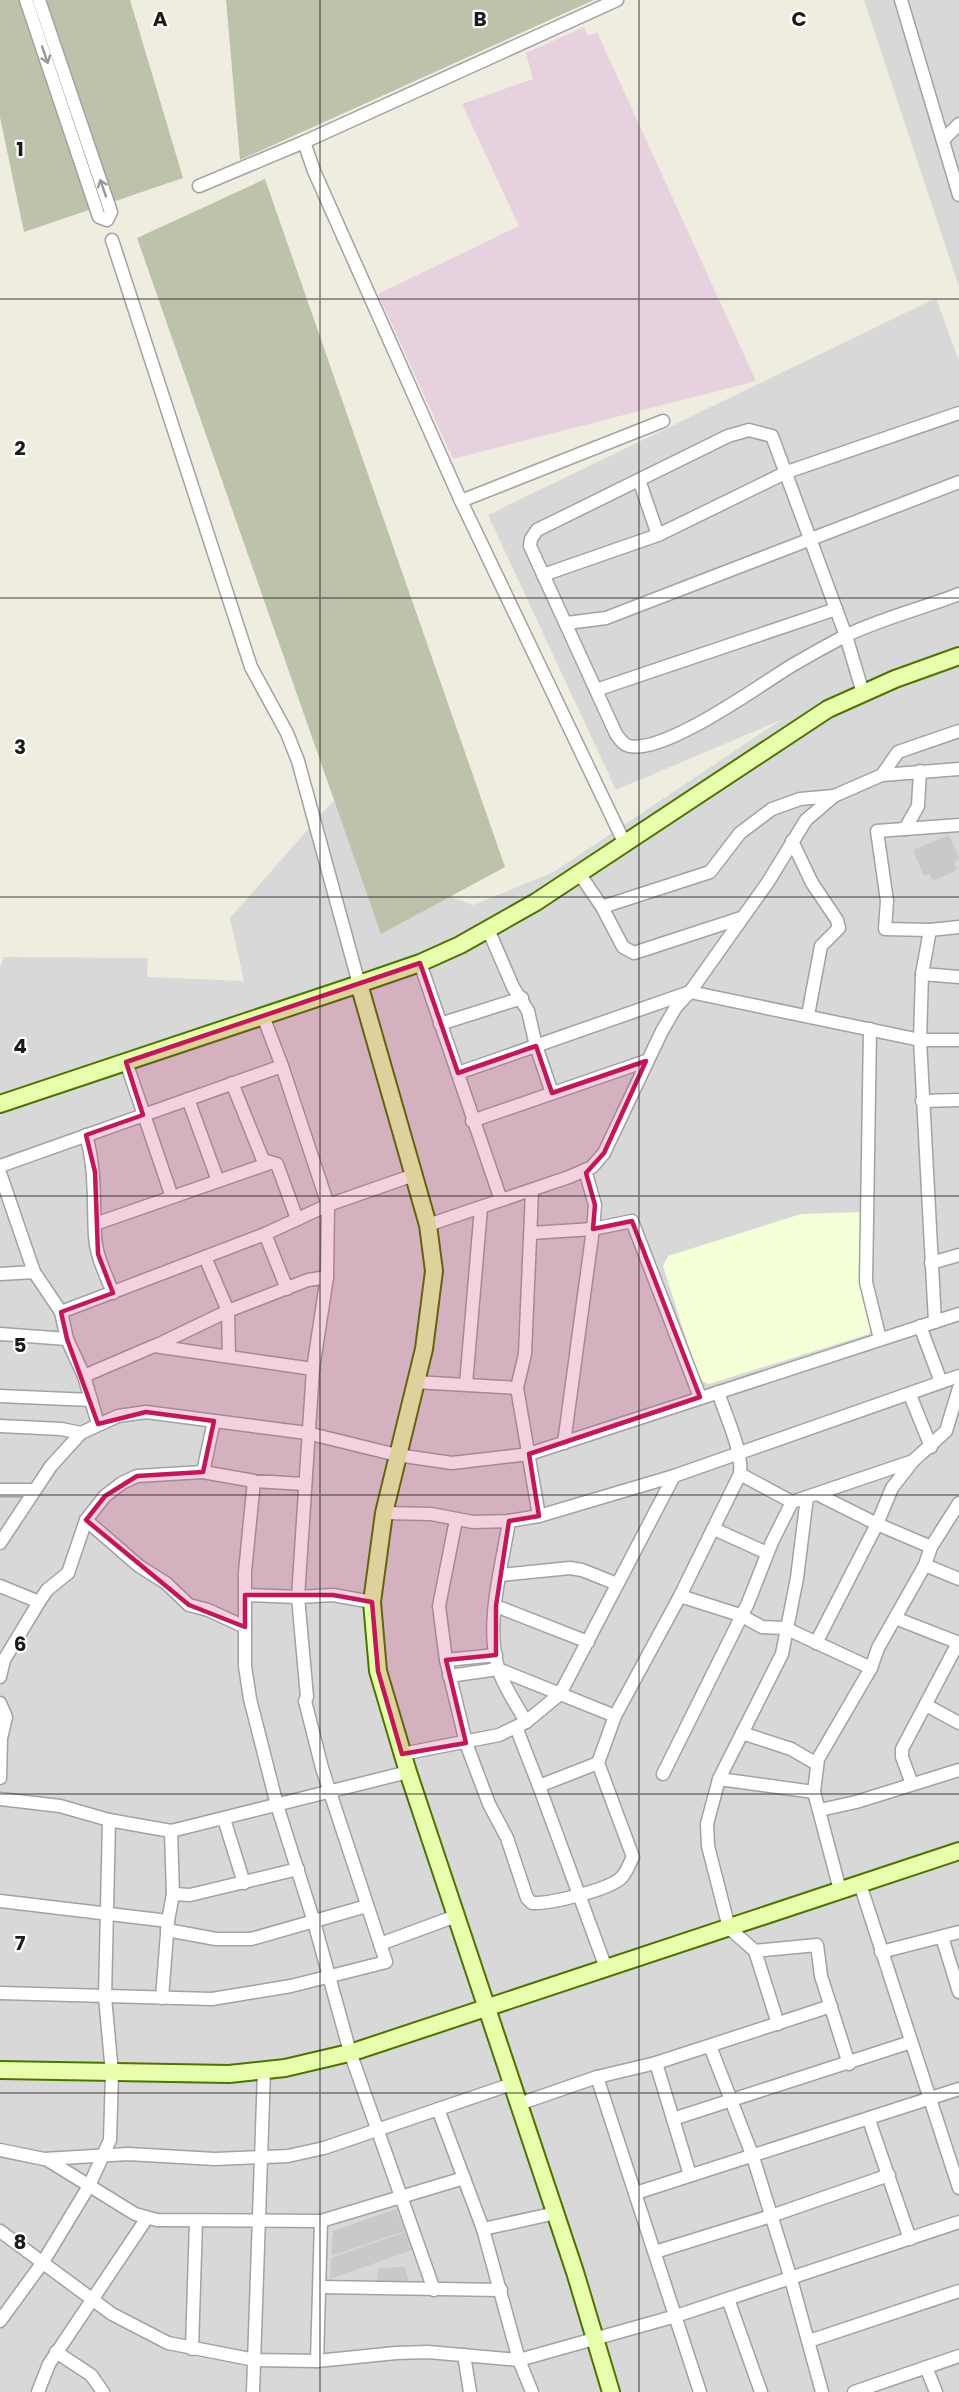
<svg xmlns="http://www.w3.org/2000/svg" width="959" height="2392" viewBox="0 0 959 2392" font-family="Poppins,sans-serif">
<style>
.residential{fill:#d9d8d8}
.industrial{fill:#e8d1de}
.education{fill:#f5ffd7}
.religious{fill:#c9c9c9}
.construction{fill:#bdc3aa}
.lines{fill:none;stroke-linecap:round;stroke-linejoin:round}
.street-casing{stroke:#a2a2a2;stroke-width:15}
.secondary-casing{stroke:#4c7400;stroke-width:20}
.street{stroke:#fff;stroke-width:12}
.secondary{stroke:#e7ffac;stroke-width:16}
.oneway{stroke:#989898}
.marked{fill:#c2185b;fill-opacity:0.2;stroke:#c2185b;stroke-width:4.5;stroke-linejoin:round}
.grid{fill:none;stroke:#1b1b1b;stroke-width:1.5;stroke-opacity:0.55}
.grid-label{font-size:20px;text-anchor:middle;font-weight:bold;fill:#1b1b1b;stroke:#fff;stroke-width:4.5;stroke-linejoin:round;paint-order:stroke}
</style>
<rect width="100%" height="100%" fill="#eeeddf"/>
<g class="residential">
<polygon points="864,0 959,0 959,287"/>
<polygon points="936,298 959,361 959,2392 0,2392 0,967 4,957 148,958 147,977 244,981 230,918 332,802 392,800 415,884 473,905 552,873 781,720 616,790 488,515"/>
</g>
<polygon class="industrial" points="584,27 588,36 597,32 756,381 453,459 378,294 519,226 462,104 533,79 526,53"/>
<polygon class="education" points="862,1212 874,1321 869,1334 709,1384 699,1380 663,1266 668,1256 801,1214"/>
<g class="religious">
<polygon points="949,835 959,858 954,863 957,870 933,881 930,874 924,876 913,850"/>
<polygon points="396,2209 405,2231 331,2256 333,2231"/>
<polygon points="405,2232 412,2250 330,2279 331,2258"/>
<polygon points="405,2267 409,2282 381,2283 377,2277 378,2268"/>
</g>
<g class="construction">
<polygon points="0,0 130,0 183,178 24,232 0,117"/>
<polygon points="226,0 594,0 240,160"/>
<polygon points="265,179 505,867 381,934 137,238"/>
</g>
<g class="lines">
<defs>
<g id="street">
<polyline points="26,0 99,217 107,220 111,212 39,0"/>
<polyline points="901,0 959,195"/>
<polyline points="943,140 959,124"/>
<polyline points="304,142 314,171 461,501 624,842"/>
<polyline points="199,186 304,142 617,0"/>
<polyline points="112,240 251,667 287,733 298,761 359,984"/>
<polyline points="639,480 658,535"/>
<polyline points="461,501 663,421"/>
<polyline points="543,575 658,535 787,472 959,413"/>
<polyline points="567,623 606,618 959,482"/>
<polyline points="596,690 836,609"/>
<path d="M863,693L846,636L772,436L749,430L728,436L537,530L531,539L530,546L616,734C620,739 622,744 629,746C665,754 760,685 791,666C808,656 826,646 843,637C879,619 921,609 959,594"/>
<polyline points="882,775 898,752 959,731"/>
<polyline points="905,829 918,806 920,771"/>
<polyline points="792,841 812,883 837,920 839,928 821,946 808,1015"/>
<polyline points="579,873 602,907 623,947 634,953 741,918"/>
<polyline points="602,907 710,872 740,833 772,809 800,799 834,796"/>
<polyline points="488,929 513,987 528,1011 536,1046 552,1093"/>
<polyline points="930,930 885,929 887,901 877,831 959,825"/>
<polyline points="420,963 501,1200"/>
<polyline points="922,974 959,977"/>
<polyline points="263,1016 282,1066"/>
<polyline points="440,1024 522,998"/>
<polyline points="870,1029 866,1282 880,1339"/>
<polyline points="126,1062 172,1197"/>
<polyline points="458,1073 690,992 920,1040 959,1040"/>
<polyline points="232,1083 263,1160 277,1164 297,1219"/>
<polyline points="188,1099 218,1181"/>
<polyline points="922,1101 959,1100"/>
<polyline points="472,1121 646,1061"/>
<path d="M86,1135C96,1171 93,1199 95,1236C96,1256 106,1275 113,1293"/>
<polyline points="0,1166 282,1066 328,1205 327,1277 313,1369 298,1597 307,1697 305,1701 322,1768 386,1962 291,1986 212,1999 0,1993"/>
<polyline points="0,1173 34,1272 61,1312 67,1339 84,1376 98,1424"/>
<polyline points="532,1191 525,1354 517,1388 539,1516"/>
<polyline points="95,1224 270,1163"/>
<polyline points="428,1225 569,1177 592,1167 604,1153 662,1031 676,1007 690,992 768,882 806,820 834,796 882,775 959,769"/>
<polyline points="531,1233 593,1229 632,1221 700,1397"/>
<polyline points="265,1234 287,1289"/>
<polyline points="205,1257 228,1311 229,1356"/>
<polyline points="931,1263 959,1255"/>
<polyline points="0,1274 34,1272"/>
<polyline points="61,1312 265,1234 328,1205 414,1175"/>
<polyline points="935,1322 920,1040 922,974 930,930 959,927"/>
<polyline points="920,1326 941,1382"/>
<polyline points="0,1334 67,1339"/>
<polyline points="155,1346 228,1311 308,1280 327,1277"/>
<polyline points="84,1376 154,1346 313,1369"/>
<polyline points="415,1382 517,1388"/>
<polyline points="466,1384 481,1208"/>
<polyline points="910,1395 931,1447"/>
<polyline points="0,1396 91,1400"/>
<polyline points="0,1426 61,1429 81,1433"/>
<polyline points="564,1443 593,1229 595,1205 585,1170"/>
<polyline points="913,1461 946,1431 959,1388"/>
<polyline points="203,1472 214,1421"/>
<polyline points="740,1474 792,1502 913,1461 892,1488 877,1524 817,1494"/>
<polyline points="254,1481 245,1572 245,1666 250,1699 277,1805 314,1922 350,2052 434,2290"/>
<polyline points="0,1490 34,1490"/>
<polyline points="807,1497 797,1578 782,1654 719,1779 707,1824 708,1846 729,1928 755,1951 817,1945 821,1976 849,2064"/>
<polyline points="384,1513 431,1514 473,1522 509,1521 539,1516 674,1476 959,1376"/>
<polyline points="86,1520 139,1566 166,1583 189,1605 208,1610 245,1627"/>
<path d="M456,1520L439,1606L446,1660L466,1743L489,1804L507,1838L527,1898L532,1903C550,1904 608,1890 621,1878C627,1872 629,1864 633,1857L598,1763L615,1716L680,1596L740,1474C743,1451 725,1414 718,1392"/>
<path d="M509,1521C502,1567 485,1622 498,1668C503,1686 517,1705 526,1722"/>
<polyline points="714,1529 767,1553"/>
<polyline points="0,1543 51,1466 81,1433 118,1416 146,1412 307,1433 397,1455 452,1463 529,1454 959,1314"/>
<polyline points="925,1565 959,1579"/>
<polyline points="501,1575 570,1568 582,1570 617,1584"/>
<polyline points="0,1586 39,1602"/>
<polyline points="245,1595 298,1597 333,1595 372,1602"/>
<polyline points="680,1596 740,1615 762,1627 785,1628 871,1668"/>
<polyline points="496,1606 588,1642"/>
<polyline points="895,1618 959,1643"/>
<polyline points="816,1643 877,1524 931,1547"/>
<polyline points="446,1660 496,1655"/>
<polyline points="449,1676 498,1669 615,1716"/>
<polyline points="0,1677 4,1660 39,1602 47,1590 68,1573 86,1520 105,1496 122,1483 137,1476 203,1472 254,1481 304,1484"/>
<polyline points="0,1703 6,1717 1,1738 0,1778"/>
<polyline points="926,1705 959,1723"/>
<polyline points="516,1727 539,1786"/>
<polyline points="742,1733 791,1749 817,1764"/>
<polyline points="402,1754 499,1735 526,1722 560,1694 674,1476"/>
<polyline points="598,1763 539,1786 606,1968"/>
<polyline points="663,1774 748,1603 772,1542 792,1502"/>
<polyline points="719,1779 814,1792"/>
<polyline points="912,1784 902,1757 902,1749 958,1643"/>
<polyline points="0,1799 60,1806 109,1820 171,1831 408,1772"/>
<polyline points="820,1810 856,1802 959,1770"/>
<polyline points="224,1819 244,1883"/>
<polyline points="860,1884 959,2188"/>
<polyline points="840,1890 814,1792 818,1759 871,1668 878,1648 925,1565 931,1547 959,1503"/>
<polyline points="173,1894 190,1895 298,1869"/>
<polyline points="0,1901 168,1921"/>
<polyline points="167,1930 216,1939 251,1939 367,1906"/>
<polyline points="942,1937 959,1992"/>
<polyline points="380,1944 456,1916"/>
<polyline points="755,1951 778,2024"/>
<polyline points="881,1952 959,1932"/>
<polyline points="162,1998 168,1921 173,1894 171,1831"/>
<polyline points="710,2046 753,2157 791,2279 822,2392"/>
<polyline points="656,2063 690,2175"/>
<polyline points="597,2077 700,2392"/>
<polyline points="519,2104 597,2077 656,2063 831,2006"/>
<polyline points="438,2109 483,2229 519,2360 532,2392"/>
<polyline points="673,2119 911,2042"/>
<polyline points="869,2120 910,2239"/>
<polyline points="0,2150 44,2159 128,2154 215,2159 288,2156 324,2148 512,2084"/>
<polyline points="46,2159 135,2214 157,2220 321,2221 464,2178"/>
<polyline points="636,2193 959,2089"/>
<polyline points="483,2229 556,2213"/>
<polyline points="0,2231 112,2314 168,2343 255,2360 317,2361 396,2353 428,2352 519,2360 676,2316 959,2222"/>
<polyline points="655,2252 771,2216 889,2175"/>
<polyline points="321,2287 501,2290"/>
<polyline points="728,2299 761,2392"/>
<polyline points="0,2321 43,2262 89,2186 110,2140 112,2073 105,1997 109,1820"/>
<polyline points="809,2341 959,2291"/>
<polyline points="192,2349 196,2221"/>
<polyline points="56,2352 91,2375 103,2392"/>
<polyline points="464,2355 470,2392"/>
<polyline points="317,2361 321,2221"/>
<polyline points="926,2367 936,2392"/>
<polyline points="38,2392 49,2364 147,2218"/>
<polyline points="253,2392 264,2071"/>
<polyline points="854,2392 959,2356"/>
</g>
<g id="secondary">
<polyline points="359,984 420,963 460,945 536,902 828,709 895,679 959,656"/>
<polyline points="0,1104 359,984 428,1225 434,1271 424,1349 384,1513 372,1602 378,1671 408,1772 575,2272 611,2392"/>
<polyline points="0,2070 229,2074 285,2068 353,2052 959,1851"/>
</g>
</defs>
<use href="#street" class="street-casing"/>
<use href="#secondary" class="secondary-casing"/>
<use href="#street" class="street"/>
<use href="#secondary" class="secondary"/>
</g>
<defs><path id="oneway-shaft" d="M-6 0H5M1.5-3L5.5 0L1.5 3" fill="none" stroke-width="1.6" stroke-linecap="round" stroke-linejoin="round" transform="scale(1.5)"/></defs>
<g class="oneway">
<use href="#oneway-shaft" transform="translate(45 55) rotate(71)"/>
<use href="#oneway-shaft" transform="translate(103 188) rotate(-109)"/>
</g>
<path class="marked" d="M420,963L458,1073L536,1046L552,1093L646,1061L604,1153L586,1173L595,1205L593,1229L632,1221L700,1397L529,1454L539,1516L509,1521L496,1606V1655L446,1660L466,1743L402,1754L378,1671L372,1602L333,1595H245V1627L189,1605L86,1520L105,1496L137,1476L203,1472L214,1421L146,1412L98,1424L67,1339L61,1312L113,1293L98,1254L95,1172L86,1135L143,1115L126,1062Z"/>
<path class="grid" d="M320,0V2392M639,0V2392M0,299H959M0,598H959M0,897H959M0,1196H959M0,1495H959M0,1794H959M0,2093H959"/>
<g class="grid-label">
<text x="160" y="26">A</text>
<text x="480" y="26">B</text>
<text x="799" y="26">C</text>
<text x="20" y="156">1</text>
<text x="20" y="455">2</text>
<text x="20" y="754">3</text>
<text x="20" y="1053">4</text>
<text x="20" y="1352">5</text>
<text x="20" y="1651">6</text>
<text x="20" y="1950">7</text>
<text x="20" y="2249">8</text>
</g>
</svg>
